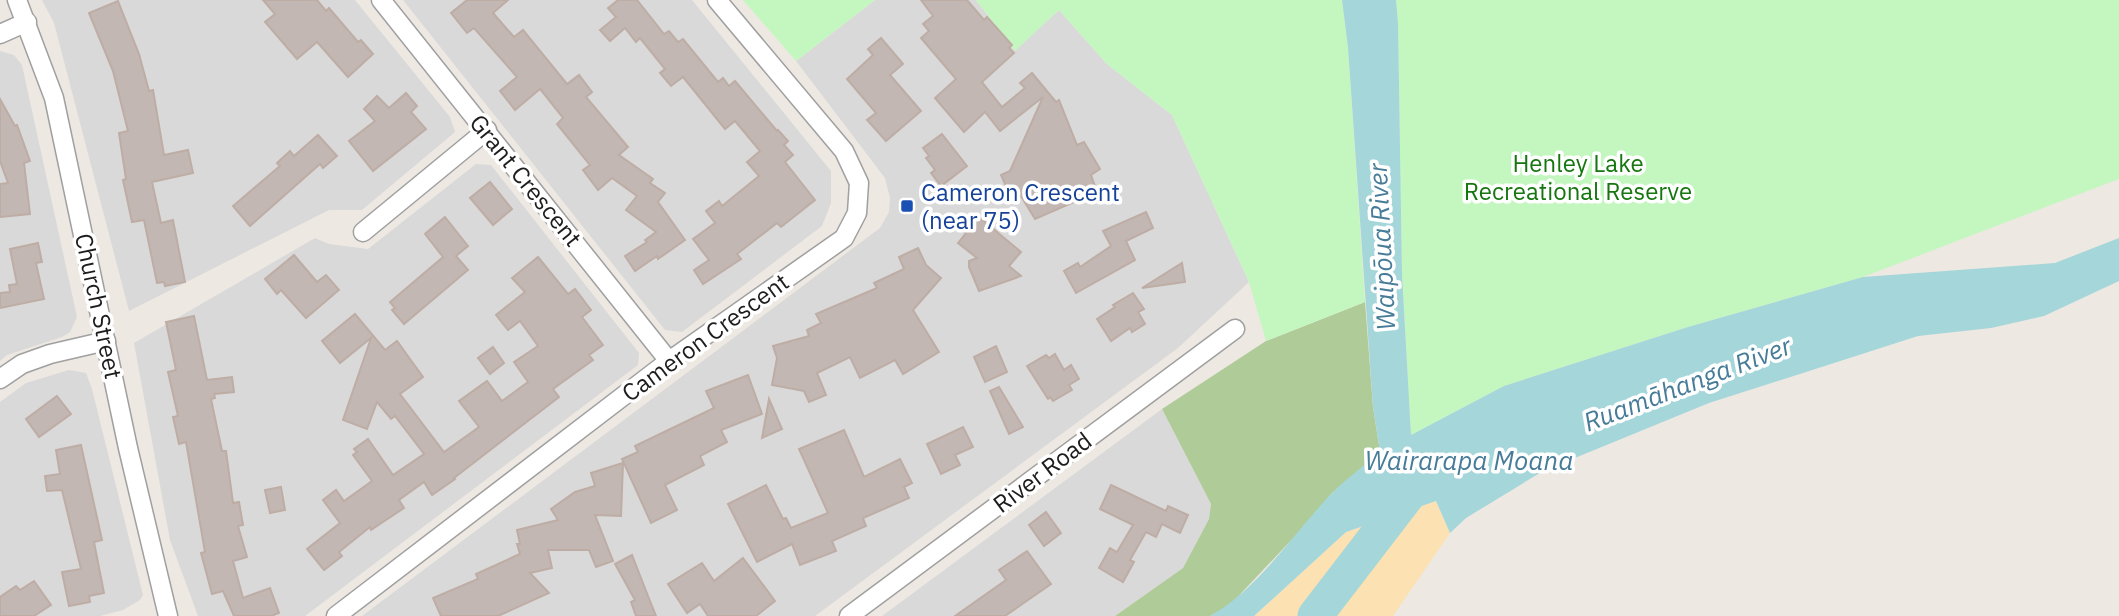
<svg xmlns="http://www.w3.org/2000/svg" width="2119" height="616" viewBox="0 0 2119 616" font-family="'IBM Plex Sans',sans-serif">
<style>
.residential{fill:#dad9d9}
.forest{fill:#afcb98}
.sand{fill:#fce2b2}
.park{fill:#c4f7c0}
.water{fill:#a4d6da}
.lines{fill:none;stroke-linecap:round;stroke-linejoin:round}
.river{stroke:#a4d6da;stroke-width:35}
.building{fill:#c2b7b2;stroke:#beada5;stroke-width:2}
.minor-casing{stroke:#a0a0a0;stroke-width:21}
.minor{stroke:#fff;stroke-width:18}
.transit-dot{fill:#1a4fb4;stroke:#fff;stroke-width:2.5}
.labels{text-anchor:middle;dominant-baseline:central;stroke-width:7;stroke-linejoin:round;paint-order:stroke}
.park-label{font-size:24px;fill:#16760f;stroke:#fff}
.street-label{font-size:24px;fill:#1c1c1c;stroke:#fff}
.transit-label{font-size:24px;fill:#164399;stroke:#fff;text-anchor:start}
.water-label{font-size:26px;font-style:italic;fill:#477c99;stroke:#fff}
</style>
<rect width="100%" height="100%" fill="#ede8e2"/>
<g class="residential">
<polygon points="42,0 355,0 450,117 455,132 362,210 329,210 129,311 54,23"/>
<polygon points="403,0 692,0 831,171 831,203 822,226 682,332 665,330"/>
<polygon points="875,0 976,0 1015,50 1059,10 1107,64 1172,115 1249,282 1178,348 815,616 362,616 880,228 889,212 890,198 885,178 796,61"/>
<polygon points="0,51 14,55 22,65 77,317 70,332 62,337 7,355 0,361"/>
<polygon points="476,164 491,165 639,353 638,365 305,616 198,616 170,540 134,343 315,238 329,244 368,249"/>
<polygon points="69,370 86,373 92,389 143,595 140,600 123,610 100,616 0,616 0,402 26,383"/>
<polygon points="1162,409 1211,504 1209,519 1183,568 1115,616 882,616"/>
</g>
<polygon class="forest" points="1365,302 1373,407 1380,452 1332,493 1300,531 1230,605 1210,616 1115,616 1183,568 1209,519 1211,504 1162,409 1266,341"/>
<polygon class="sand" points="1436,501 1450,533 1393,616 1254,616 1346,532"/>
<g class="park">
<polygon points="743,0 875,0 796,61"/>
<polygon points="976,0 1342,0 1348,47 1365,302 1266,341 1249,282 1172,115 1107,64 1059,10 1015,51"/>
<polygon points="1396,0 2119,0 2119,179 1863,277 1688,327 1504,386 1411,435 1402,275 1398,23"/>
</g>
<path class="water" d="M1342,0H1396L1398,23L1402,275L1411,435L1504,386L1688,327L1863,277L2055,263L2119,238V281L2044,316L1991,328L1918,336L1709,403L1543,471L1466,518L1450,533L1436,501L1346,532L1254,616H1210C1257,590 1294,533 1331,494C1346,479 1364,466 1380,452L1373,407L1348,47Z"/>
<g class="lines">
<polyline class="river" points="1315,616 1411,491 1424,486"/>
</g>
<g class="building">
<polygon points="263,0 317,0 326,11 329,8 358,42 361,40 373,54 348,77 317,42 297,59 265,22 275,14"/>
<polygon points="467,0 508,0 493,13 514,37 523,30 567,84 579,75 592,92 586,97 628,147 619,155 653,179 650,183 665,193 658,202 685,240 658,259 657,256 635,271 625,256 647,242 645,240 656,232 626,210 637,196 612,178 598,190 583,170 590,165 557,124 563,118 540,89 515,110 500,91 517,77 474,28 467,33 451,13"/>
<polygon points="618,0 637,0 664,34 669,31 678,42 683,39 718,82 723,78 729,86 735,81 777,131 778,130 788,141 784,145 793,155 785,162 815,200 781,227 777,223 737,254 741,259 703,284 694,270 709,260 693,239 715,223 706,211 719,201 722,206 759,176 747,162 760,151 735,121 725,129 683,77 671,86 660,73 665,69 640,38 636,42 625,28 610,41 600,30 616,17 608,8"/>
<polygon points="921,0 967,0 984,20 987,17 1012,45 1009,48 1014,53 982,82 1002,107 1025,88 1020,83 1032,73 1056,102 1059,100 1077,145 1084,142 1100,169 1091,175 1097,192 1035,219 1021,196 1012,200 1001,175 1010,171 1043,97 1000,131 985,112 964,132 935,98 956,79 921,38 929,31 923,24 933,16"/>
<polygon points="118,1 139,54 149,91 153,90 164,155 188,150 193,173 152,182 161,223 173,220 185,282 165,286 164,282 157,283 144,220 132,222 123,180 126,179 119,133 128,131 113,71 89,13"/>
<polygon points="881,38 903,64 890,75 921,111 886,141 867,120 876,113 847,79 873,55 868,49"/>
<polygon points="406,93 417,106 411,112 426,129 373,171 349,141 375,121 364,109 377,96 389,108"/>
<polygon points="0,99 15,126 17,125 30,161 24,163 30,214 0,217 0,184 8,183 0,161"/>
<polygon points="942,134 967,166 941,186 931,173 935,170 926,158 929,156 923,148"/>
<polygon points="318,135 337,156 323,168 320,164 250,226 233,206 280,166 277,163 290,151 294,156"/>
<polygon points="490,182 512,209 493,225 470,198"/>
<polygon points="1146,212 1153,228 1126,241 1135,260 1076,293 1064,271 1078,263 1080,267 1111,246 1103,231"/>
<polygon points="445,217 468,246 456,256 468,270 404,324 392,310 395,308 390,302 443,257 425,234"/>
<polygon points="979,217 1021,252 1009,266 1021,276 979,291 969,267 969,261 977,258 958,243"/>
<polygon points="38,243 42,262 36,263 44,299 0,308 0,293 10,292 9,285 17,284 10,249"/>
<polygon points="918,248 926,265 941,278 913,310 939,352 903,374 895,360 860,378 850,357 817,373 826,395 809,402 804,391 772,385 777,358 773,346 809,336 807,330 821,323 816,314 877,288 874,283 904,269 899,257"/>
<polygon points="294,255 317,282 326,275 339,290 306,318 281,290 277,294 265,279"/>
<polygon points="538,257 568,294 575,289 591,310 582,317 603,345 589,355 593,360 553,389 559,397 454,478 455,479 432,495 424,482 399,500 404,508 371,530 370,527 339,552 342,556 324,570 307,549 340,523 323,500 336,490 344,501 372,481 353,455 357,452 354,449 368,439 393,475 424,454 395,416 391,419 377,402 367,429 343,420 371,338 340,363 322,341 355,314 385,350 397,341 423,377 400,394 444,452 479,427 459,401 487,381 502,401 528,382 514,362 538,346 520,321 508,330 496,315 525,292 512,278"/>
<polygon points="1182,263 1185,282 1142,288"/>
<polygon points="1133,293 1144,309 1138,312 1145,324 1132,332 1130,328 1111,341 1097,319 1115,307 1113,305"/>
<polygon points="194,316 207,380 232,377 234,392 214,394 215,398 211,399 222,451 226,451 233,503 239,502 243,525 238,526 247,557 233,561 243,598 270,588 279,613 271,616 234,616 223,591 212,594 201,553 205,552 186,442 179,444 173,417 178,416 168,372 176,370 166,322"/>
<polygon points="996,346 1007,372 985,382 974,357"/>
<polygon points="493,347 504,363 490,374 478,358"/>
<polygon points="1055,354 1064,370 1071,365 1079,379 1069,385 1072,390 1053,401 1050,397 1048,399 1027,366 1046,355 1049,358"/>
<polygon points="748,375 762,414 721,430 727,442 700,456 704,465 665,485 677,510 651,523 622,459 638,452 635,446 714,408 706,391"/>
<polygon points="999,387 1023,427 1009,434 990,391"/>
<polygon points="57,396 71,414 39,437 26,419"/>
<polygon points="769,399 782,429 762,438"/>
<polygon points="963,427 973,447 955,455 960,465 941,474 927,444"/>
<polygon points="844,430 864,477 900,459 912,483 904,487 909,498 863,518 866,526 832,541 836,551 800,565 792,544 757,562 728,504 766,485 783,519 786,518 791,528 828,513 799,449"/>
<polygon points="81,445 102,540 94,542 104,593 89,596 90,602 69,606 62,572 81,569 62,490 47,491 45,476 60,474 56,450"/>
<polygon points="623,463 621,516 595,515 613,561 596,567 589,550 548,550 552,568 530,573 549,593 498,616 441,616 433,598 478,579 476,574 520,554 517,544 520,544 517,530 558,520 551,509 575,492 595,486 591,473"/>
<polygon points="1111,485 1166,511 1168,506 1188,515 1180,533 1162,524 1156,537 1146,532 1130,560 1134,562 1123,582 1099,568 1110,548 1117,552 1133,525 1100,509"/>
<polygon points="281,487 285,510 270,513 265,490"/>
<polygon points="1046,512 1061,533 1044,546 1029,525"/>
<polygon points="1027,551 1051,584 1005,616 955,616 1006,580 999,570"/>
<polygon points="632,555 648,596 656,616 636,616 631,602 635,600 615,564"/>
<polygon points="743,558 775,601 756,616 708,616 700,604 687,613 668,584 702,563 714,581"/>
<polygon points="34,581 51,605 34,616 0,616 0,597 16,586 20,590"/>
</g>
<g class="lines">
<defs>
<g id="minor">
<polyline points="17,0 54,98 128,448 168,616"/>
<polyline points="381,0 669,361"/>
<polyline points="0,34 27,22"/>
<polyline points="363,232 487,130"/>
<polyline points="0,379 22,364 50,354 106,341"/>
<polyline points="336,616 669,361 844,238 857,213 859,183 844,151 717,0"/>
<polyline points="849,616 1235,329"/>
</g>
</defs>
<use href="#minor" class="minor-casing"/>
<use href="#minor" class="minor"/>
</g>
<rect class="transit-dot" x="900" y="199" width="14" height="14" rx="3.5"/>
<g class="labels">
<g class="park-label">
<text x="1578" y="163">Henley Lake<tspan x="1578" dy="28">Recreational Reserve</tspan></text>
</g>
<g class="street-label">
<text transform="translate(526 180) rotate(51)">Grant Crescent</text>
<text transform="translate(99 306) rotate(78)">Church Street</text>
<text transform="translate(705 337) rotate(-36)">Cameron Crescent</text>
<text transform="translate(1042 472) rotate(-37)">River Road</text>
</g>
<g class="transit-label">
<text x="921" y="192">Cameron Crescent<tspan x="921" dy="28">(near 75)</tspan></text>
</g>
<g class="water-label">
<text transform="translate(1381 247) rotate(-93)">Waipōua River</text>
<text transform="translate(1687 383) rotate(-21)">Ruamāhanga River</text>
<text x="1469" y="460">Wairarapa Moana</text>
</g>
</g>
</svg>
